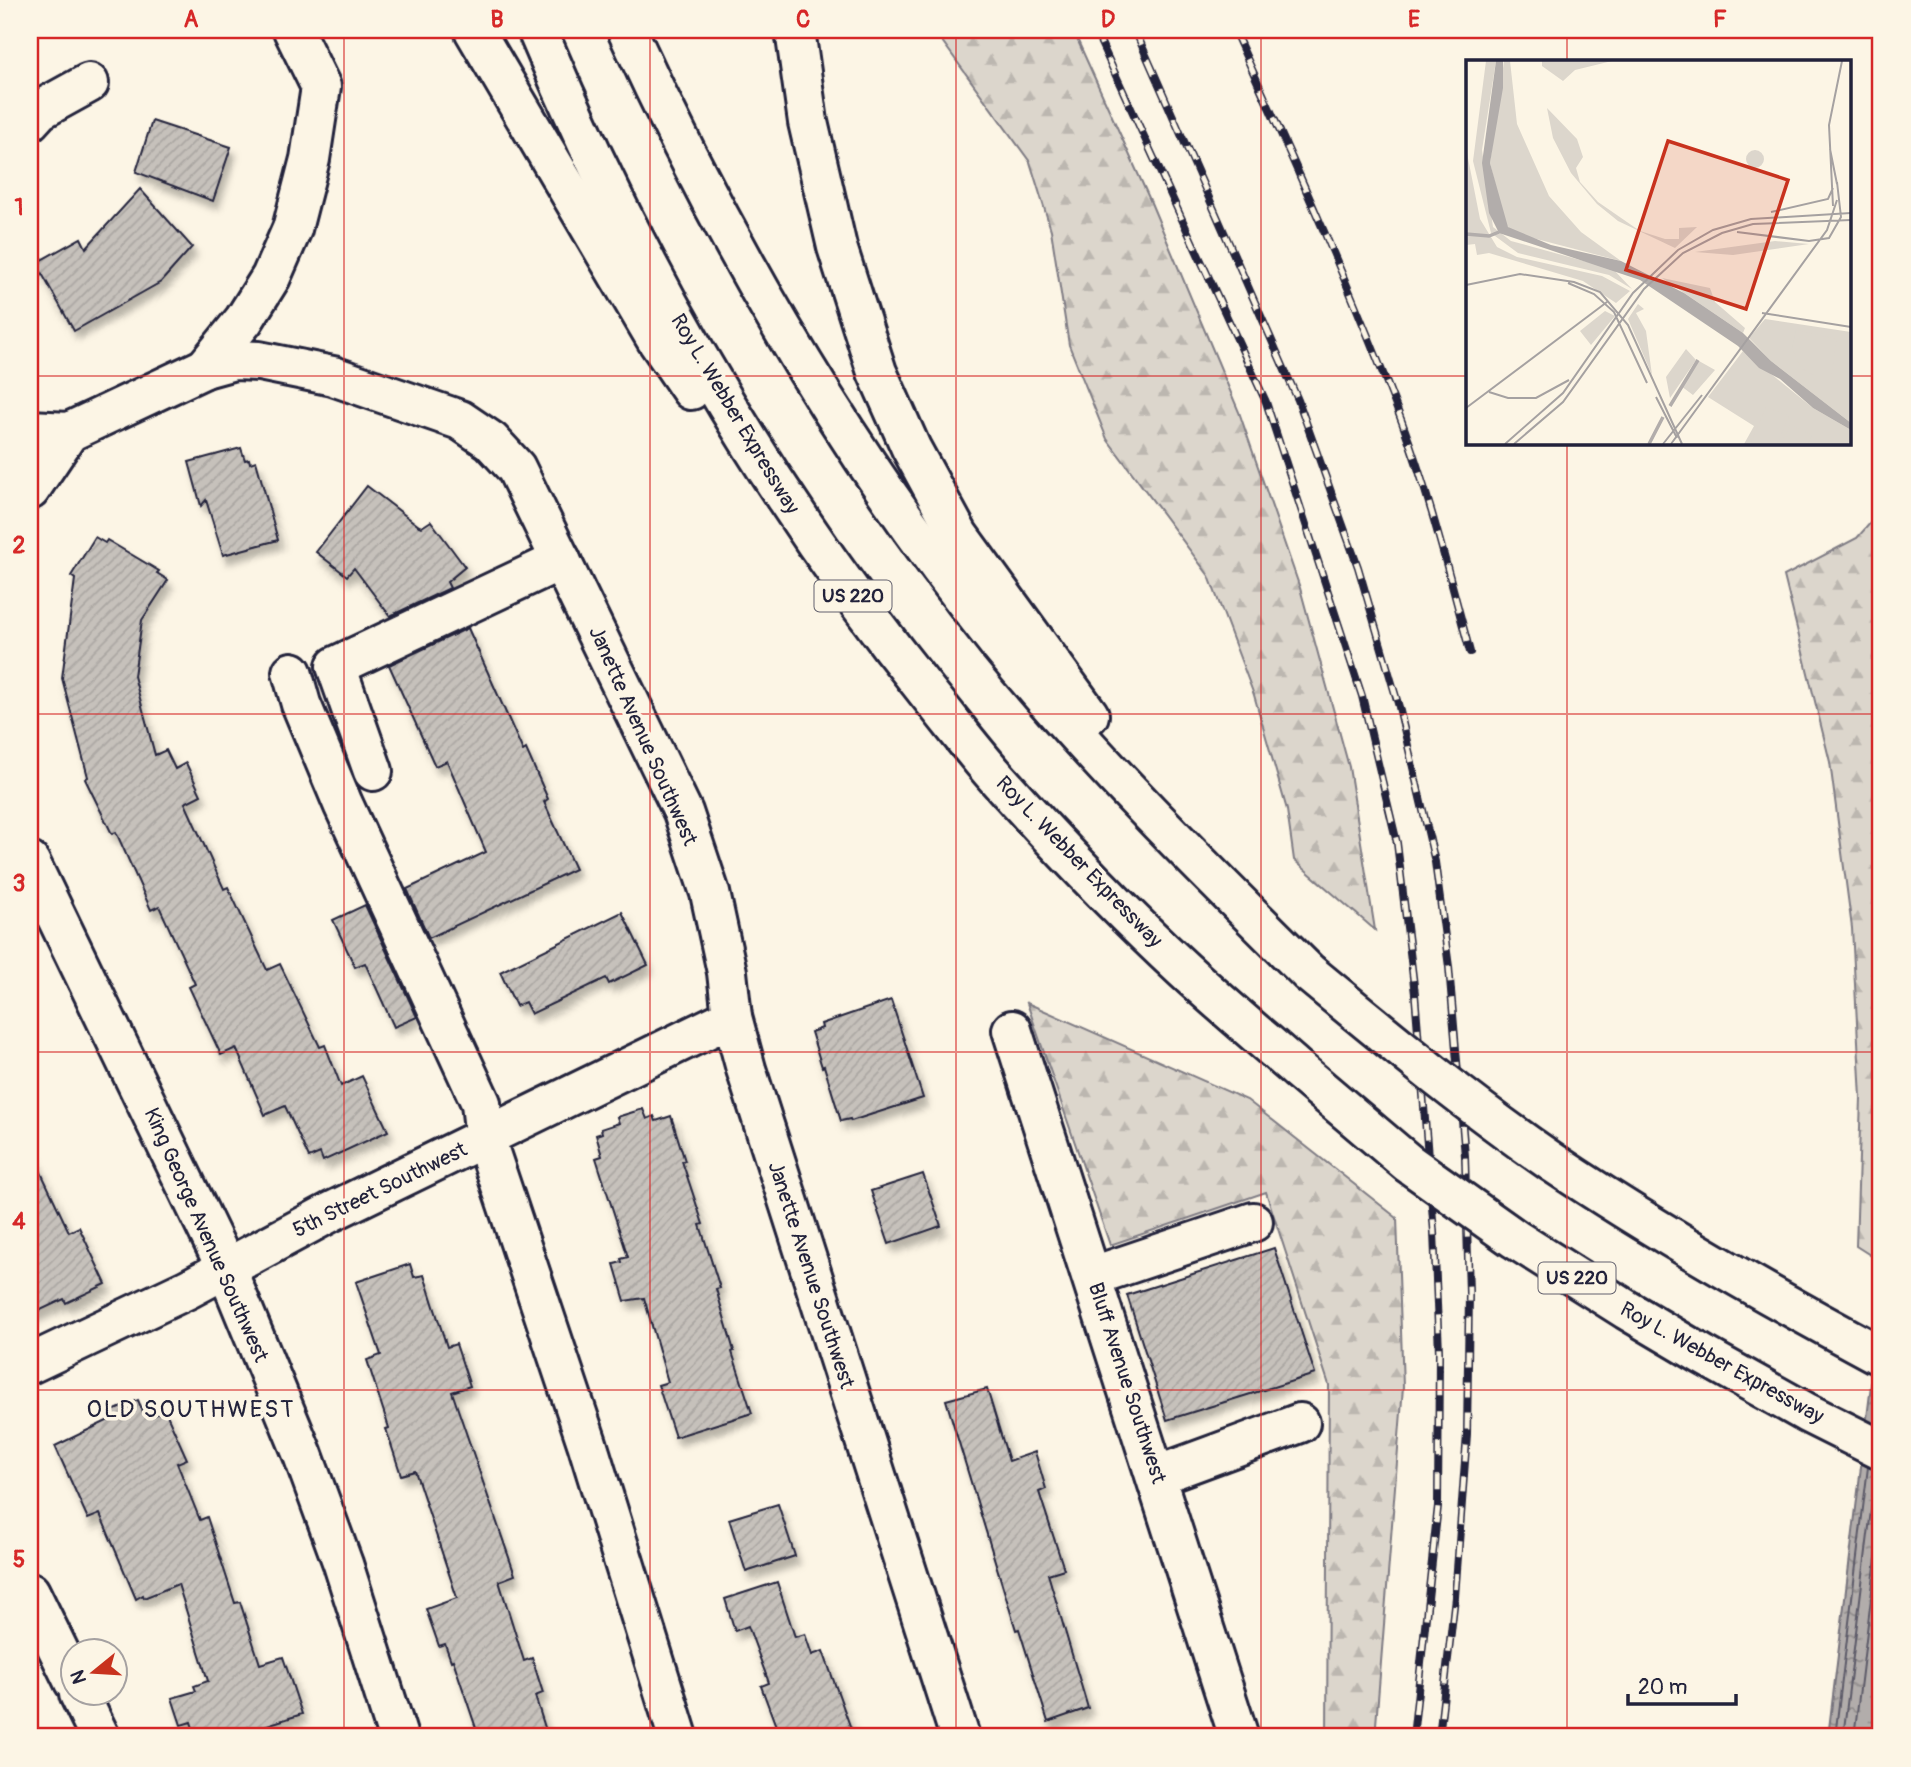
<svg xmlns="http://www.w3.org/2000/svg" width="1911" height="1767" viewBox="0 0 1911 1767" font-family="Pangolin,sans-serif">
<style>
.forest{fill:url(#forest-firs);stroke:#7f7c84;stroke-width:2}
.water{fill:url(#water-ripples);stroke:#78757e;stroke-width:2}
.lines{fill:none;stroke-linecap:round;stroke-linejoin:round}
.shore{stroke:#5c5a68;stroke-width:2}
.building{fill:url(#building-hatch);stroke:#22223b;stroke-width:2;filter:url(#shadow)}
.minor-casing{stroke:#22223b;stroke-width:44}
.highway-casing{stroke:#22223b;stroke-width:44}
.minor{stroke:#fcf5e5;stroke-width:38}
.highway{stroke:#fcf5e5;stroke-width:38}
.rail-casing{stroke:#22223b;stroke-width:8}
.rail{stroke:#fcf5e5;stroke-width:5;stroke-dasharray:16;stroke-linecap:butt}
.highway-bridge-casing{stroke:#22223b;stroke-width:44;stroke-linecap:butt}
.highway-bridge{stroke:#fcf5e5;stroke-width:38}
.grid{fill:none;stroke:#d62828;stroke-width:2;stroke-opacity:0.55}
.labels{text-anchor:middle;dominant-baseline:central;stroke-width:7;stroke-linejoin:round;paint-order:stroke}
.shield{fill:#fcf5e5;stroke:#63616e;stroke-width:2}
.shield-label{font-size:19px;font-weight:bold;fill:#22223b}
.street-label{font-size:21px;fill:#22223b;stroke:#fcf5e5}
.quarter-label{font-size:24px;letter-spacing:2px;fill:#22223b;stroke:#fcf5e5}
.inset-river{fill:none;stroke:#b2adab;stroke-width:3.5}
.inset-road{fill:none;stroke:#a5a1a1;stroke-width:2}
.view{fill:#c8321e;fill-opacity:0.15;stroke:#c8321e;stroke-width:3.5}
.inset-edge{fill:none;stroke:#22223b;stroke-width:3.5}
.neatline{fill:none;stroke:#d62828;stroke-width:2.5}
.grid-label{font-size:23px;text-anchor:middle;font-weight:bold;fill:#d62828}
</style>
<defs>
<pattern id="forest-firs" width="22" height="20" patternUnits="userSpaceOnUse" patternTransform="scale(1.75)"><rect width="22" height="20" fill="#dcd6cc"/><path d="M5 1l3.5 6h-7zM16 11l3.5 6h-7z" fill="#bcb7b0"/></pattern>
<pattern id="water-ripples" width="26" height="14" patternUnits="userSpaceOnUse" patternTransform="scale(1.75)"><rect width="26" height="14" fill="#b2adab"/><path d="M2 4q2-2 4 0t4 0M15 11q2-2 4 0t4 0" fill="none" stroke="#908c8c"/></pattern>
<pattern id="building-hatch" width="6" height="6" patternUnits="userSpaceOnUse" patternTransform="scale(1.75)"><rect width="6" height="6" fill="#c6c1bb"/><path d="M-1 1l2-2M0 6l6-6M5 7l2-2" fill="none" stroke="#aaa6a2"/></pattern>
<filter id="shadow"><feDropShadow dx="4.5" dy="8" stdDeviation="3.5" flood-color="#0004"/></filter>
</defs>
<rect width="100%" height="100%" fill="#fcf5e5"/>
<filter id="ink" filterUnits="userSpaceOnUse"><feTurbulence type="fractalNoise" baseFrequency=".0143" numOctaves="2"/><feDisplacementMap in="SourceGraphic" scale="14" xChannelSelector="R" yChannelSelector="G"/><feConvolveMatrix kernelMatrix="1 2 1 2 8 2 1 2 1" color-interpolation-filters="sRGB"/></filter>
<g filter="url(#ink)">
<g class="forest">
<polygon points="934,30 1073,30 1149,198 1239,412 1300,588 1349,767 1375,930 1294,860 1287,810 1254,695 1209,576 1107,439 1069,345 1051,230 1030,162"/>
<polygon points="1881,511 1881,1262 1856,1246 1861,1098 1852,928 1830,762 1784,576 1857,538"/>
<polygon points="1027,1003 1247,1100 1397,1218 1403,1387 1375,1737 1327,1737 1329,1385 1266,1192 1110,1245"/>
</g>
<polygon class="water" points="1881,1303 1881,1737 1828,1737"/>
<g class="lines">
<g class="shore">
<polyline points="1835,1737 1868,1467"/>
<polyline points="1843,1737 1876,1470"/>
<polyline points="1854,1737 1881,1517"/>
</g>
</g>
<g class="building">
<polygon points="152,121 231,147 213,201 136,172"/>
<polygon points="140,189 192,247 161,282 74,331 36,263 81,238 86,248"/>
<polygon points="241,448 245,460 249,459 250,463 256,461 278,540 223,555 206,500 201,506 189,462"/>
<polygon points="367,486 419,526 422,527 431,521 465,567 447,582 450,588 390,616 354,568 347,576 316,552"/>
<polygon points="95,537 105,543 107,540 159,571 157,573 168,580 142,620 134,676 155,755 166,750 175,769 186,763 201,795 185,803 224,889 228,887 267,970 280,964 320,1047 325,1045 341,1086 362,1076 388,1131 323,1161 320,1153 309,1158 285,1106 265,1115 236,1048 221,1055 189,987 195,984 159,906 151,910 116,832 112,834 85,779 88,777 62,678 75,579 71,576"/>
<polygon points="468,628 523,751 526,749 548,799 544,802 575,869 429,938 407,889 486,852 447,761 435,766 389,665"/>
<polygon points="365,905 417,1017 394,1027 365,963 355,967 333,920"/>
<polygon points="622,912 648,965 609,984 606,978 531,1014 525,1002 516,1006 500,972"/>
<polygon points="891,1000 923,1098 851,1121 850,1119 841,1121 824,1066 822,1067 811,1032 822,1028 821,1024"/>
<polygon points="643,1109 647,1119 654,1116 656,1121 671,1116 685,1161 682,1161 703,1224 700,1225 720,1288 716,1289 734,1351 732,1352 752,1413 675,1437 658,1385 668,1382 644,1298 625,1301 614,1264 622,1262 621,1259 628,1257 596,1158 602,1156 596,1135 602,1133 601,1129 619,1123 617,1117"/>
<polygon points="30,1149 69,1232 79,1227 106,1284 66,1303 64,1299 30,1315"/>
<polygon points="923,1174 941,1226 889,1244 871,1191"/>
<polygon points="1274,1248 1315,1374 1167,1420 1127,1295"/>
<polygon points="410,1264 414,1277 424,1275 447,1347 456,1344 470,1386 452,1392 515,1575 499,1581 524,1661 532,1658 543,1693 535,1696 548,1737 479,1737 453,1660 451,1661 445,1644 439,1646 426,1609 457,1598 415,1471 401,1475 386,1429 389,1428 367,1360 381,1355 356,1282"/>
<polygon points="987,1389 1009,1461 1035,1452 1046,1489 1039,1492 1064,1569 1048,1574 1088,1708 1048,1722 1019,1629 1016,1630 946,1400"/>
<polygon points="138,1400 144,1414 149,1412 151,1417 165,1410 187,1459 177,1463 200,1520 207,1517 235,1603 240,1602 260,1664 283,1657 302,1714 229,1737 196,1737 191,1722 181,1725 172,1698 196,1691 194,1686 208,1681 178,1584 144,1598 143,1595 136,1599 100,1514 88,1519 55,1446 111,1419 108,1413"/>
<polygon points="778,1504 795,1556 746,1572 729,1519"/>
<polygon points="777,1582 795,1637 805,1634 812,1655 823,1651 854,1737 780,1737 761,1686 769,1683 748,1626 735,1631 725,1599"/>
</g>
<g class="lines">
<defs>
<g id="minor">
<polyline points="30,121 40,110 89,83"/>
<polyline points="205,368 244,320 271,277 292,229 310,159 321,87 293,30"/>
<polyline points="30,430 69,432 205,368 234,360 259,361 333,376 460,420 491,441 516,468 683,812 710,893 727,972 732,1017 746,1069 960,1737"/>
<polyline points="30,490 69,432"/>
<polyline points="292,672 301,704 343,804 481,1103 485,1138 587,1443 678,1737"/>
<polyline points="373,771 336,666 561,560"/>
<polyline points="30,862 226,1268 303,1455 343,1564 398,1737"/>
<polyline points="1012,1030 1239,1737"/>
<polyline points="1093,1276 1253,1222"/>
<polyline points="30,1364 188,1289 331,1212 732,1017"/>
<polyline points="1156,1476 1300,1423"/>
<polyline points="30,1592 74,1682"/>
<polyline points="79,1694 100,1737"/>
</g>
<g id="highway">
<polyline points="474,30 656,339 691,390"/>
<path d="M537,30C637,269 768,495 931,697C953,724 974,752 997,778C1056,844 1119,910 1184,970C1221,1004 1259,1036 1297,1069"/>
<path d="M627,30C727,248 848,456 998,643C1093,760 1202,867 1309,973"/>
<polyline points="795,30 808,122 837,247 877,372 911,448 959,536 1089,715"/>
</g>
</defs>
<use href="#minor" class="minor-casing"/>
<use href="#highway" class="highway-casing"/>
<use href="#minor" class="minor"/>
<use href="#highway" class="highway"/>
<defs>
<g id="rail">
<polyline points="1095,30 1266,402 1362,696 1397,843 1415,994 1434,1232 1439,1352 1438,1506 1413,1737"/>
<polyline points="1135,30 1298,400 1358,567 1399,707 1435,862 1449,967 1465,1156 1469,1293 1467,1434 1455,1597 1439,1737"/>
<path d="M1234,30C1293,159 1351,289 1402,422C1430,497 1449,575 1470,652"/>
</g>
</defs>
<use href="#rail" class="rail-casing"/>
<use href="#rail" class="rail"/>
<defs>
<g id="highway-bridge">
<path d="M1309,973C1388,1038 1467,1104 1552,1162C1658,1233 1769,1296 1881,1356"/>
<polyline points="1297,1069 1408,1163 1515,1239 1627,1310 1703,1355 1807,1413 1881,1450"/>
</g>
</defs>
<use href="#highway-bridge" class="highway-bridge-casing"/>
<use href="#highway-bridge" class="highway-bridge"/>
</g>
</g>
<path class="grid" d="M344,30V1737M650,30V1737M956,30V1737M1261,30V1737M1567,30V61M30,376H1468M1850,376H1881M1567,443V1737M30,714H1881M30,1052H1881M30,1390H1881"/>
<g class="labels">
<g class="shield">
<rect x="814.5" y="580.5" width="77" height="31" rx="5"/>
<rect x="1538.5" y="1262.5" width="77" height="31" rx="5"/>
</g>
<g class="shield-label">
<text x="853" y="596">US 220</text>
<text x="1577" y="1278">US 220</text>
</g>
<g class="street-label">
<text transform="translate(735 414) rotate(59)">Roy L. Webber Expressway</text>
<text transform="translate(643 736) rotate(66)">Janette Avenue Southwest</text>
<text transform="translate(1079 862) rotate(46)">Roy L. Webber Expressway</text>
<text transform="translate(380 1190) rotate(-26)">5th Street Southwest</text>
<text transform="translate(206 1235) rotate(66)">King George Avenue Southwest</text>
<text transform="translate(811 1275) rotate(72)">Janette Avenue Southwest</text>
<text transform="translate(1722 1363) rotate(29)">Roy L. Webber Expressway</text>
<text transform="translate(1127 1383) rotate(72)">Bluff Avenue Southwest</text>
</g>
<g class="quarter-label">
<text x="191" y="1409">OLD SOUTHWEST</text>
</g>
</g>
<g transform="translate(1466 60)">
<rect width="385" height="385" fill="#fcf5e5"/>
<path d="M220,289L230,300L204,338L200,317ZM233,301L249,310L227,335L215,326Z" fill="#dcd6cc"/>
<path d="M20,1H30L16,90L27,167L45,181L147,209L166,229L143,215L52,193L25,173L7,101ZM81,48L111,79L117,97L110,108L114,122L132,142L174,171L199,179H213V168L231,167L209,188L152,161L131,144L105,113L87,78ZM0,88L14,159L31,187L51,197L136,216L164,231L150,243L117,221L23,193L11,195L9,184L0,185ZM309,181L343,184L267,195L229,192ZM196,218L244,228L249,242L279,268L277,273ZM172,244L178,249L170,253L180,271L186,315L162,259Z" fill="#dcd6cc"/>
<path d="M38,1H44L51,64L83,136L115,172L155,201L47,173L39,163L24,103ZM76,1H146L109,10L97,21L76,6ZM280 99a9 9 0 1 1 18 0a9 9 0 1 1-18 0ZM139,251L149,256L125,285L114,271ZM299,259L385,272V363L305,301L283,278ZM277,291L347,348L385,370V384H278L288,366L242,337Z" fill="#dcd6cc"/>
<path d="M330,270L371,279L365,316H349L335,308L326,288ZM300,347L323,356L311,384L285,382ZM324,365L346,375L342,384H315Z" fill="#dcd6cc"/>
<path d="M30,1H37V28L24,103L42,167L85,185L155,201L218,233L277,273L305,301L385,363V370L347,348L314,319L293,308L272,286L174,220L33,173L23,153L16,103Z" fill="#b2adab"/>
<path class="inset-river" d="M0,174L23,176L33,172M204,346L232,300M183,384L197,357"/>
<path class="inset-road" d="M364,89L371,124M367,146L363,65L376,1M305,152L362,139L367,128M271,172L343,181L363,178L375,157L371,122M102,223L128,234L148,252L181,323M0,225L54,214L108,222L134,232L162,265L216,384M296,253L385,267M23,332L42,338H70L103,320M190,337L211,378M0,348L141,242M39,384L97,333L167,233L212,190L247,170L285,159L385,153M48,384L97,342L178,229L217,193L256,173L287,164L385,160M197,384L236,335M205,384L361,170L371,140"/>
<path class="view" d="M202,81L322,120L280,249L160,210Z"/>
<rect width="385" height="385" class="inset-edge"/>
</g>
<rect width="1911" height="1767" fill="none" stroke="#fcf5e5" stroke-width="77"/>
<g transform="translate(94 1672) rotate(252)"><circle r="33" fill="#fcf5e5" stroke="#a5a1a1" stroke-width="2"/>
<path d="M0-5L12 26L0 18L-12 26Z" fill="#c8321e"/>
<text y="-10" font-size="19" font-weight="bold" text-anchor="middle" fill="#22223b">N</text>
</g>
<path d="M1628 1694v10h108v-10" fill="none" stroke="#22223b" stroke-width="3.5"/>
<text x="1638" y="1694" font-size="21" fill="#22223b" stroke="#fcf5e5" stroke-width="5" paint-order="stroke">20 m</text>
<rect x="38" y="38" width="1834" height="1690" class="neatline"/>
<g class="grid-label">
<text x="191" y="27">A</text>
<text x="497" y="27">B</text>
<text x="803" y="27">C</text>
<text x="1108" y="27">D</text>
<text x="1414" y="27">E</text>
<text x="1720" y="27">F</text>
<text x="19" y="215">1</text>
<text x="19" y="553">2</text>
<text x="19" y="891">3</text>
<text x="19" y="1229">4</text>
<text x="19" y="1567">5</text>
</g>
</svg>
